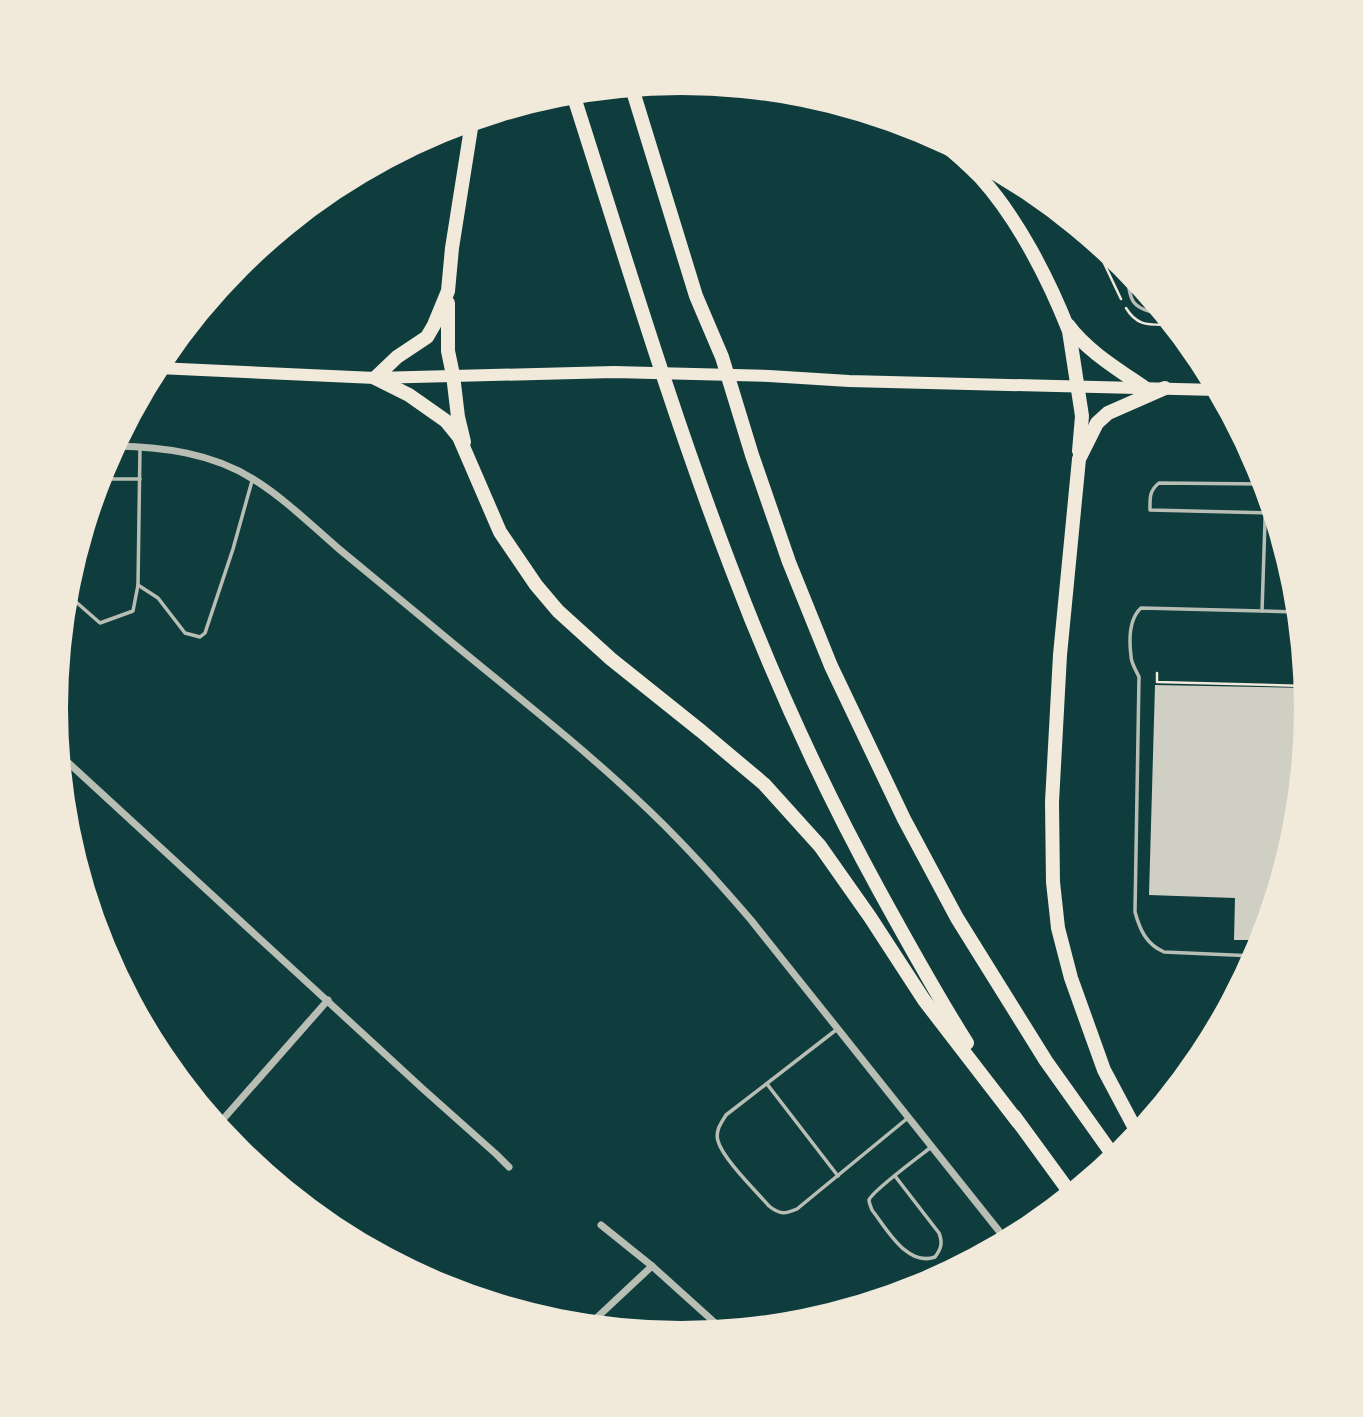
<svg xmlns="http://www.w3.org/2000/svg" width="1363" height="1417" viewBox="0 0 1363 1417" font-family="Raleway,sans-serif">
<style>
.building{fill:#cfcfc3}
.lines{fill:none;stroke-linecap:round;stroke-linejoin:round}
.path{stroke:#f1e9da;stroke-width:2.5}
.service{stroke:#b8beb3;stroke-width:3.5}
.minor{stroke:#b8beb3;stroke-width:7}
.primary{stroke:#f1e9da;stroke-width:12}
.motorway{stroke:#f1e9da;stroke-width:14}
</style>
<rect width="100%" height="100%" fill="#0f3d3e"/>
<polygon class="building" points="1155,685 1305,688 1307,708 1295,831 1262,940 1234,940 1235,898 1149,895"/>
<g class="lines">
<g class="path">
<polyline points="1094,242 1121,299"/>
<path d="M1126,308C1138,328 1151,324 1172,325"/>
<polyline points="1157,673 1157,682 1305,686"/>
</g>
<g class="service">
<path d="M1128,272C1128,302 1133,310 1163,314"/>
<polyline points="1141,288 1141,294 1147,303 1154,303"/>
<polyline points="101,479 140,479"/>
<path d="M1264,484L1159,483C1149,491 1150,498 1150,510L1273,513"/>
<polyline points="138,585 158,598 185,633 200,637 205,633 233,549 252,481"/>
<polyline points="67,594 100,623 133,611 138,585 140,448"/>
<polyline points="1262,611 1266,491"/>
<path d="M1255,956L1164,952C1146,944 1140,930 1135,912L1139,677C1136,670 1131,663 1131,656C1129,640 1129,619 1141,608L1297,612"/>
<path d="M836,1030L726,1115C721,1123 715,1131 718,1141C723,1159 756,1191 769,1206C780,1215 785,1214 797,1209L909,1117"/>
<polyline points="767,1084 838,1176"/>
<path d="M895,1176L939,1233C943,1243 941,1249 935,1257C907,1267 887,1229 872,1210C871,1207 869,1203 869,1200C871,1192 921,1155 930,1148"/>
<polyline points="988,1251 1003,1235"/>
</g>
<g class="minor">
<path d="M116,446C163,447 212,453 253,479C284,498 311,525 339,549C368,573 396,596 425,620C496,680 571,737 639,801C679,838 715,878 751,920L1007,1241"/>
<polyline points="61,756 423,1089 496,1154 509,1167"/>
<polyline points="218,1125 328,1000"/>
<polyline points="601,1225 652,1266 723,1330"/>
<polyline points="589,1325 652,1266"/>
</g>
<polyline class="primary" points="158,368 375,378 614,372 769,376 849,381 1217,390"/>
<g class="motorway">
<polyline points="632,88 696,296 722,357 752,455 789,562 831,666 904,819 957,918 1046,1061 1115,1158"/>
<path d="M573,94C624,253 672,414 732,570C774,681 823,788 880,892C908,943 936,994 967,1043"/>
<polyline points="472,122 452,248 448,291 434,325 427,337 397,357 375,378 409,395 446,421 459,437 500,532 536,585 558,611 611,659 701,731 764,784 820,846 870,917 924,1000 1018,1122"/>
<path d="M941,142C955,153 968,165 981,178C1018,219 1049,280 1069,331L1082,416L1079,451"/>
<polyline points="448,303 448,351 453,375 458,417 464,442"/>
<path d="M1068,325C1087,351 1119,370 1145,388"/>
<polyline points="1014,1116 1071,1194"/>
<polyline points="1138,1134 1104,1070 1071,978 1058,928 1053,882 1052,802 1060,655 1079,459 1097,423 1108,413 1165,388"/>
</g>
</g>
<path d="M0 0H1363V1417H0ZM68 708a613 613 0 1 1 1226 0a613 613 0 1 1-1226 0Z" fill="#f1e9da" fill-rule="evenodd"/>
</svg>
